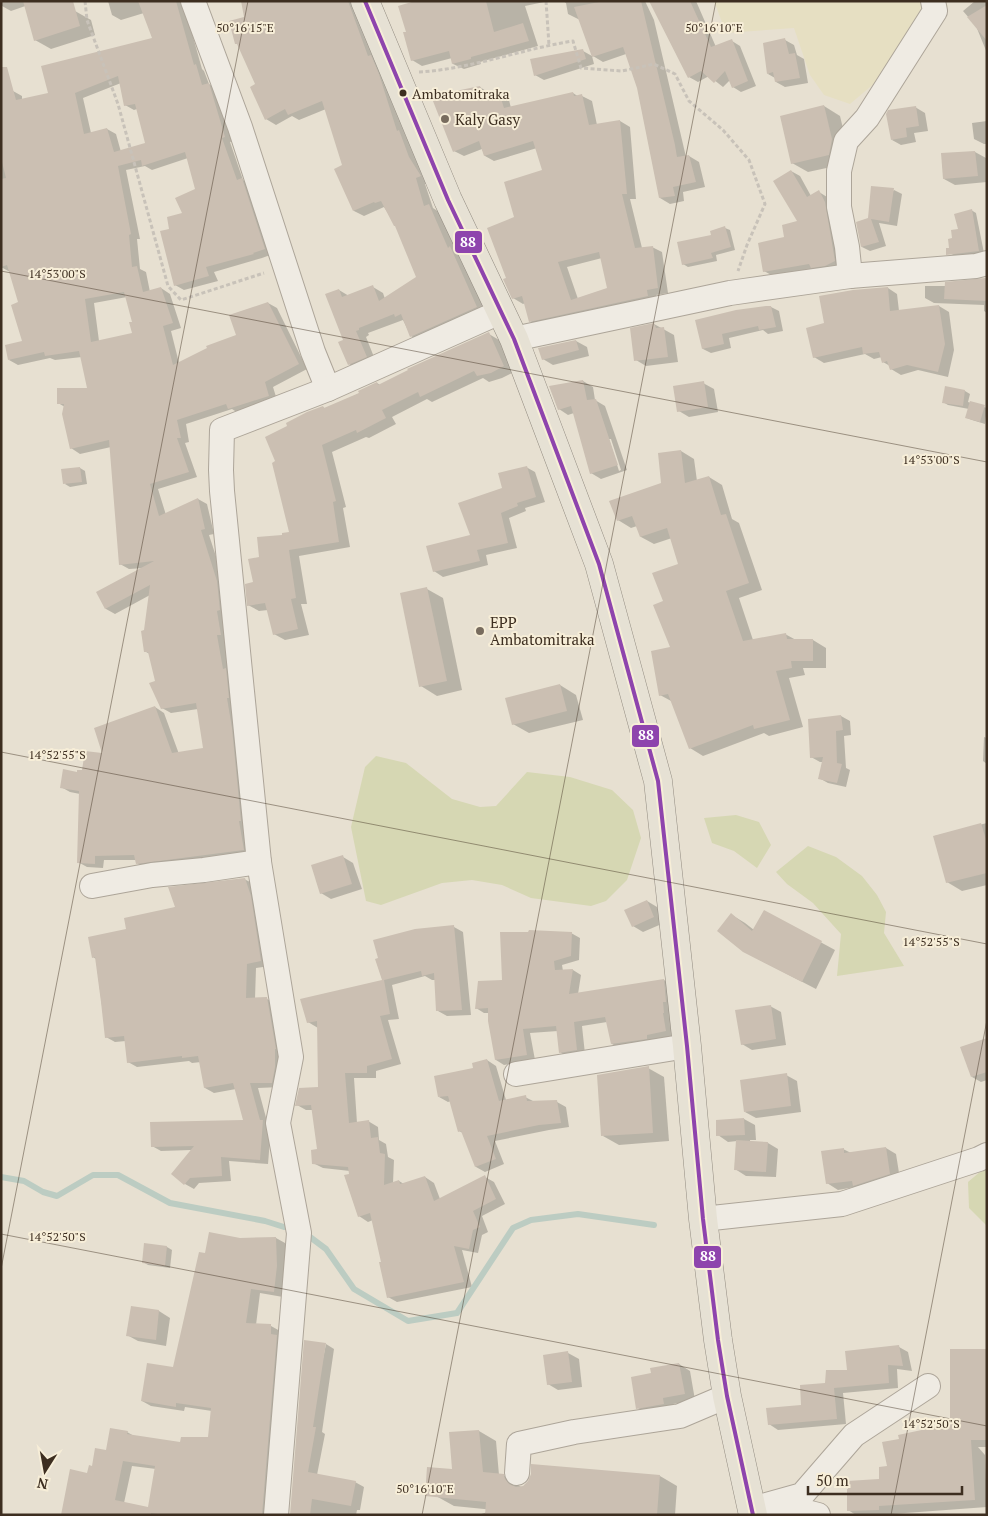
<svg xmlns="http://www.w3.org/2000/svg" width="988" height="1516" viewBox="0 0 988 1516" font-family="'PT Serif',serif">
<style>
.farmland{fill:#e6dfc2}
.green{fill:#d6d7b3}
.shadow{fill:#0003;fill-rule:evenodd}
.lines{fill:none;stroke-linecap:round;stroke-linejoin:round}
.stream{stroke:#bcccc2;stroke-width:6}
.building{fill:#cbbfb2;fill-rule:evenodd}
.minor-casing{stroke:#ada599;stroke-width:26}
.major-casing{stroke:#928b80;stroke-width:29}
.path{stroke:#c8c2b9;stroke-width:3;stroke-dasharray:4 2.5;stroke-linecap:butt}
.minor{stroke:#efebe3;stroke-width:24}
.major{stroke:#e6e1d4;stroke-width:28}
.bus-1-casing{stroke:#f7eed8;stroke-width:8}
.bus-1{stroke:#8e44ad;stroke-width:4}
.ticks{fill:none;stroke:#3d2e20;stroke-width:1;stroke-opacity:0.45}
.bus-dot{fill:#3d2e20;stroke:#f7eed8;stroke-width:2}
.poi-dot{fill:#786c5e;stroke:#f7eed8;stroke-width:2}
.labels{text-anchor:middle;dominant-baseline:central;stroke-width:4;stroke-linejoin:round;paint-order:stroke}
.bus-label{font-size:14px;fill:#3d2e20;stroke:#f7eed8;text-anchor:start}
.poi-label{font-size:15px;fill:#3d2e20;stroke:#f7eed8;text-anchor:start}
.ticks-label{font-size:12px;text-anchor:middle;fill:#3d2e20;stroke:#f7eed8;stroke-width:4;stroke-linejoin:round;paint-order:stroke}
.line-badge{stroke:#f7eed8;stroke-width:2}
.badge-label{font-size:14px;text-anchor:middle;font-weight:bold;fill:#fff}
</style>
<rect width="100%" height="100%" fill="#e7e0d1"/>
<polygon class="farmland" points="714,1 944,1 948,6 909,54 850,104 824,95 810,75 794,28 726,33"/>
<g class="green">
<polygon points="376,756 406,763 452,799 480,807 496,806 527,772 570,777 612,790 633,810 641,838 627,880 606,901 591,906 531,898 502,885 472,880 442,883 381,905 366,901 351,827 365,767"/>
<polygon points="736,815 759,822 771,845 757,868 734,851 712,843 704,818"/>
<polygon points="808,846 836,857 862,876 877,895 886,912 884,933 904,966 837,976 841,934 813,903 787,884 776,872"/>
<polygon points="987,1166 987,1226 969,1208 968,1182"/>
</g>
<g class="shadow">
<polygon points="1,1 34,1 34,3 11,11 2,6"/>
<path d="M108,1H183L202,69L204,71L209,84L217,89L233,141L230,142L243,180L251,185L273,254L262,258L214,272L218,281L184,290L175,285L171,230L184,214L197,190L188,158L152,170L145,166L126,170L140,239H137L140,269L146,272L150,292L161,288L170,294L181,328L171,331L179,363L238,335L268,303L277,308L307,369L273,387L277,400L238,413L232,409L186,424L189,442L185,443L197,477L158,489L166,515L198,499L207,504L214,534L209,535L226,587L252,855L146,868L137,863L136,860H104L103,868L87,867L78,862L80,794L70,792L61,787L78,773L83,772L155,707L164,713L179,754L204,749L198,709L171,713L162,708L150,654L146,652L145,631L150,595L115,614L106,609L98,593L145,568L129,569L120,564L111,447L80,454L71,448L65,407L58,403L88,389L82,357L55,360L50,358L18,365L9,360L24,342L20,303L10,272L1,267V94L13,91L22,96V100L50,94L153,39L144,13L121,20L112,15ZM121,83L125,105L134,110L137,109L147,144L121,152L116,134L107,129L91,133L83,98ZM127,297L134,323V334L99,341L94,303Z"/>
<polygon points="248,1 355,1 389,81 406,136 409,137 430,182 425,184 433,208 439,212 457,251 461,254 487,313 422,342 411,336 403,320 368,333 369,335 366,337 376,362 359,370 349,364 339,290 349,296 373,287 383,293 385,299 418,277 397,227 384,207 364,216 354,211 343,166 326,109 299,120 292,116 276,125 266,119 257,85 246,18"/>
<polygon points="419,1 549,1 525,6 538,46 480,62 481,64 464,69 453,64 452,58 422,66 412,60 407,33"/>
<polygon points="563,1 645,1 654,20 686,157 689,156 699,162 705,187 683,192 684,201 670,204 660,198 639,88 626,54 603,62 593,56 580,20 568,14 566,3"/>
<polygon points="673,1 696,1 716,47 732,41 740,46 756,86 741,92 733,87 730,80 723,87 709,76 698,82 689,77"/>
<polygon points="975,1 987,1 987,53 976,26 963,11"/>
<polygon points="75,11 91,20 95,35 51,49 35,40"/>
<polygon points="785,40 794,45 797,55 804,59 808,83 785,87 776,82 775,78 768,74"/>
<polygon points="583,51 592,56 594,64 544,80 535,75"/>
<path d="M480,87L489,93L498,91L508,96L511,108L573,93L579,97L582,96L592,101L597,125L620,121L630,127L636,199H630L642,248L652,247L662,252L668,293L656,295L657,301L540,326L530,321L525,303L523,304L513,298L508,278L516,218L544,171L537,148L494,161L485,156L482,149L464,156L454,151ZM602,258L608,289L578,299L567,267Z"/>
<polygon points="824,106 840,116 848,149 845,164 808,172 792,163"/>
<polygon points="915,107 925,113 928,131 914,133 916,142 901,145 892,140"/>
<polygon points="987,121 987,144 984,144 974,139 972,123"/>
<polygon points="975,152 986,158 987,182 955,185 944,179 942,154"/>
<polygon points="791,171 800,176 811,196 819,192 827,197 843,266 821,272 816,269 773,276 764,271 786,238 799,222"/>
<polygon points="894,190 902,194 897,226 879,223 886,246 870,251 862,247 870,219"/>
<polygon points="971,210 976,213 984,253 956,256 951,254 953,239"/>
<polygon points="725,228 730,230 735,250 716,255 717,261 688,267 683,264 712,236"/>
<polygon points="925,286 987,286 987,313 984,311 984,305 934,303 925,298"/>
<polygon points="888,288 897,294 899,311 939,306 949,312 954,350 948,377 918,370 901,375 891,369 890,366 883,362 882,357 874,359 865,354 824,363 814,357 825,324"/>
<polygon points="771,307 779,311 783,331 768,334 763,330 729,338 731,348 711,353 703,349 696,321"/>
<polygon points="654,324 674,335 678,362 646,366 636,360"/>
<polygon points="489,334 499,340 514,372 502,378 489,382 483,378 432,402 427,399 392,417 396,424 369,438 366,437 332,452 346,507 343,508 350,547 299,556 307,604 301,604 309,635 285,640 274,634 268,610 259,611 248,605 255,584 260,558 284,536 290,533 323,407 326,409 360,393 377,383 380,385"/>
<polygon points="576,341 587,347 589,356 553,365 543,359"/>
<path d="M583,381L593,387L595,400L605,406L627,470L601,479L591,473L574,413L568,415L559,409ZM609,439H611L621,470L619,471Z"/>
<polygon points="703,383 714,389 718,412 689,417 679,411"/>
<polygon points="946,388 965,391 970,394 968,402 987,408 985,424 972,420 967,418 969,409 948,405 943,402"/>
<polygon points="681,451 694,459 697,481 709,477 722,485 732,519 739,523 762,590 739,598 753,640 785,634 796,640 813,640 826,648 826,668 803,668 805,675 789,678 803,727 769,736 764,733 703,756 690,748 673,702 660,695 671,648 664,602 679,565 672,538 654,544 641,537 637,526 631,528 618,520 662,484"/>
<polygon points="526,467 535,472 545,502 525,508 526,511 509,518 517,548 486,555 488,565 443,577 434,571 471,536 503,489"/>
<polygon points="80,468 85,471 87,484 70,487 65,484"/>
<polygon points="427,589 443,598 462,690 437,696 421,686"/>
<polygon points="560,685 576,695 583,720 529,733 513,724"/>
<polygon points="841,716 850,721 851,735 844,736 846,768 850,770 846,787 828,783 819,778 823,762 820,762 811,757"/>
<polygon points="984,737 987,738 987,764 983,761"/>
<polygon points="987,823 987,885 962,891 947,882 935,836"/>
<polygon points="343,857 353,863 362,889 331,899 321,893"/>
<polygon points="244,879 254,884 270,966 256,968 255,999 267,999 276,1004 281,1087 258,1088 268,1125 271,1127 268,1164 229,1161 231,1181 199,1183 194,1189 185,1184 191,1150 161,1151 152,1146 245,1121 236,1089 214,1093 205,1088 201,1062 192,1063 189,1061 137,1067 128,1062 126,1041 115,1042 106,1037 96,959 93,957 127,930 176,907"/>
<polygon points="647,901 657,907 664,923 643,932 633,926"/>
<polygon points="765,912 835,950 816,989 758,959 732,915 745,923 754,930"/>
<polygon points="454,927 463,932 471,1015 447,1016 438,1011 436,980 432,980 425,976 392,985 399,1019 388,1020 401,1064 376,1071 376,1078 354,1078 357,1123 368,1121 378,1127 379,1140 386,1144 388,1157 394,1160 393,1183 399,1181 404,1184 425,1177 434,1183 440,1199 485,1177 494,1182 505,1204 482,1216 488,1232 482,1235 478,1253 462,1250 472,1287 397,1302 388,1297 382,1263 373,1220 368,1222 359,1216 350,1171 323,1168 313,1163 318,1150 313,1110 306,1110 297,1105 320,1088 318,1028 308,1022 383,981 377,960"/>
<polygon points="571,933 580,938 579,960 562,965 563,971 573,970 581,975 578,994 664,980 672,985 674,1036 655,1039 655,1043 621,1049 612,1044 607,1022 582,1026 585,1054 568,1057 560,1052 558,1031 530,1033 535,1060 504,1065 496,1060 489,1013 484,1013 476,1008 503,981"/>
<polygon points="770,1006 781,1012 786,1045 752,1050 742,1044"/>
<polygon points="987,1039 987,1080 981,1082 972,1077"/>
<polygon points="487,1060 496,1066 506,1100 525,1097 535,1102 557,1102 566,1107 569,1127 549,1130 495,1141 504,1164 485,1172 476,1167 463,1133 459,1131 451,1101 448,1102 439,1097"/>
<polygon points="648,1068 664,1077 669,1141 619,1145 603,1136"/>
<polygon points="786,1075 797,1081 801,1112 756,1118 745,1112"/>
<polygon points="744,1119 755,1125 756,1140 750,1140 750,1142 768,1143 778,1149 776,1177 746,1176 735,1169 737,1141 728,1142 718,1135"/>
<polygon points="886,1148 896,1154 900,1179 838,1190 827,1183 843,1149 851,1153"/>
<path d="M276,1238L285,1243L286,1272L283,1297L260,1293L256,1325L271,1326L280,1331L271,1515H62L93,1467L127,1432L134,1436L181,1444L209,1438L212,1411L185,1407L184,1411L151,1406L142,1401L174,1369L206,1255L240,1239ZM132,1466L156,1469L149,1508L124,1503Z"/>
<polygon points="145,1245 167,1247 172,1250 170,1268 148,1265 143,1262"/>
<polygon points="132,1307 159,1311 170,1318 166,1346 138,1341 127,1335"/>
<polygon points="326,1344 334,1349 322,1432 325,1434 317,1475 355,1482 364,1487 360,1510 357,1510 356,1515 291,1515"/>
<polygon points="899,1347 908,1352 912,1371 897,1369 898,1388 843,1393 846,1424 778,1430 769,1424 803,1406 827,1384 848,1372"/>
<polygon points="987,1351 987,1447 978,1447 985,1455 987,1507 892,1514 892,1515 856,1515 848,1510 881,1480 888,1467 951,1425"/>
<polygon points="568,1353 579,1359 582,1387 558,1390 548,1384"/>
<polygon points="679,1364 690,1371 695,1400 673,1404 674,1409 648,1414 638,1408 653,1374"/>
<polygon points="479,1431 496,1441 499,1475 503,1475 521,1487 660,1476 677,1486 675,1515 478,1515 494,1510 454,1506 436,1496"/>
</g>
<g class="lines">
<g class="stream">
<polyline points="1,1177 24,1181 43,1192 57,1196 93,1175 118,1175 170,1203 265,1221 284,1227"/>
<polyline points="306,1234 326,1249 354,1289 408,1321 457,1313 513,1228 531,1220 578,1214 654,1225"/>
</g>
</g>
<g class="building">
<polygon points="23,1 73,1 80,26 34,41"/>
<path d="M138,1H176L194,65L196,64L202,85L209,83L225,137L222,138L237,180L242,178L265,249L253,253L254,254L206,267L209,276L174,286L160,231L169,229L167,217L182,213L175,198L195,189L185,152L142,166L141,160L118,166L131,234L129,235L132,267L137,266L143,292L161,287L173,323L163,326L173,365L207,348L206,346L236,335L229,315L268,302L299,364L265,382L269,396L228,409L226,404L177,420L181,438H177L189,472L150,484L159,516L198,498L205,529L201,530L217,581L220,610L217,611L221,635H217L223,669L226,668L229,698H227L232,728L241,821H239L244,850L136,864L134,855L95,856V864L77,863L79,791L60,788L63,769L77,772V770H82L85,751L102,753L94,728L155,706L172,753L203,748L196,703L161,709L149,683L155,681L148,652H144L141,631L144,630L150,585L105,609L96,592L154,561L119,565L109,440L70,449L62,414L64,404H57V388H87L79,351L45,356L44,352L8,360L5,345L22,341L11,305L18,302L7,265L1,267V179L6,178L1,158V67H7L16,100L48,93L41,66L152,38ZM118,76L124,106L135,104L145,143L114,152L107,128L84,134L75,93ZM124,292L132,322H129L132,333L91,342L85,299Z"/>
<polygon points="241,1 348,1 368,56 371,55 379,74 397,131 399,130 409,157 421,176 416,178 424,206 429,204 448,248 450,246 477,307 410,337 401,314 395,317 394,314 359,328 359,330 356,331 367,357 348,365 338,342 343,340 325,294 339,289 342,297 373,285 379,301 416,277 395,226 394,226 381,201 375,203 374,202 353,211 334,169 342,165 322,101 288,115 285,109 265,120 250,87 255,84 237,44 235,44 229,21 244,17"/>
<polygon points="415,1 486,1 494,32 523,23 529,41 471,57 471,59 452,64 449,51 411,61 403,32 406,32 398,6"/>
<polygon points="604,1 641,1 675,145 677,157 689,155 696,182 673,187 675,196 659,198 637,88 623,47 592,57 574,7"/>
<polygon points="649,1 690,1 711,47 732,39 748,81 732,88 725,71 714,83 701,71 688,78"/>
<polygon points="987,5 987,41 967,17"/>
<polygon points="785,38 789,54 795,53 800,78 775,82 773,72 767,74 763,43"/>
<polygon points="583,49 586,59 534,76 530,59"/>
<path d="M480,86L482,94L498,89L504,108L573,92L574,96L582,94L589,125L620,120L627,194H622L635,248L653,246L658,288L647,290L648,296L529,322L522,296L512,299L503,279L506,278L487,228L514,217L504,182L542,170L533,141L484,156L479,141L453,152L431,96ZM599,252L607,288L571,300L558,262Z"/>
<polygon points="824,105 832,139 829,155 791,164 780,116"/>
<polygon points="916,106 919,126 906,128 907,137 891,140 886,114 888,110"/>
<polygon points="975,151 978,176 943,179 941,153"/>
<polygon points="791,170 807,197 819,190 825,202 835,261 825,266 811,268 809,264 763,272 758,243 784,237 782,225 797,221 773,181"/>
<polygon points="871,186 894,188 889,222 871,219 879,242 861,247 856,222 868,218"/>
<polygon points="972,209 979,251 946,255 946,248 949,248 948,239 952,238 951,230 958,229 954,214"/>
<polygon points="725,226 731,247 711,253 713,258 682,265 677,242 711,235 710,231"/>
<polygon points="985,278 987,279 987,301 944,299 945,282"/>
<polygon points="888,287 890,311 939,305 945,344 938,372 907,365 890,370 887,361 882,363 879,352 863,354 862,347 813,358 806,328 824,323 819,296 853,290"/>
<polygon points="766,306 771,306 776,327 759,330 758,326 722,334 724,344 702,349 695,320 736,310"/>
<polygon points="654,323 656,328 664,327 668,357 634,361 630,328"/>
<polygon points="489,332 504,366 491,373 477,376 474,371 420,397 418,392 382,410 386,418 357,433 356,430 322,445 336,501 333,502 339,542 289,550 296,598 291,599 298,629 273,635 265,603 247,606 245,584 253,582 248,559 259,557 257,537 282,535 282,533 289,532 272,463 275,461 265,437 287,426 286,423 307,412 323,406 324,408 359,393 358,391 377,382 378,385 408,370 407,369"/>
<polygon points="576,340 579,350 542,360 538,348"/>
<polygon points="583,380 587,400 596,399 618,465 590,474 571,406 558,410 549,386"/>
<polygon points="704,381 708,407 677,412 673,386"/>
<polygon points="945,386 965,390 963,406 942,403"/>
<polygon points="970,401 985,405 980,422 965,418"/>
<polygon points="681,450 685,483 709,476 721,515 726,514 749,583 726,591 743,641 786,633 787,639 813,639 813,661 791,661 792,668 776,671 790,720 754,729 753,725 689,749 668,694 659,696 651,651 670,647 653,605 663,601 652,573 678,564 667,528 640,537 632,516 617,521 609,501 661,483 658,453"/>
<polygon points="527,466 536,497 517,503 518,506 501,513 508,543 477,550 480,561 433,572 426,546 470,535 458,503 502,488 498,473"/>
<polygon points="80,467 82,482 63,484 61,469"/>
<polygon points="427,587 447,681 419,687 400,593"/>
<polygon points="560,684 567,711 512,725 505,698"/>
<polygon points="841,715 843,730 836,731 837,763 842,764 837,783 818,779 823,757 810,758 808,719"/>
<polygon points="981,823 987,843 987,873 946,883 933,836"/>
<polygon points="343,855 352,884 320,894 311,865"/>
<polygon points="245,878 251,896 261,961 247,964 246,998 267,997 276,1049 275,1049 275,1067 272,1083 250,1083 260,1120 263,1120 260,1160 221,1157 222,1176 190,1178 184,1185 171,1174 194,1146 151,1147 150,1122 243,1120 233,1083 204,1088 198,1056 182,1058 182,1056 127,1063 124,1036 105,1038 101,1002 95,957 92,958 88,937 126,929 124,918 175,907 168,887"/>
<polygon points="647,900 654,917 632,927 624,910"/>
<polygon points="764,910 822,941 802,982 743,952 717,931 731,913 752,931"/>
<polygon points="454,925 462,1010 436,1011 434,973 422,976 421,971 384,980 390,1014 380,1016 392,1059 367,1066 367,1073 345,1073 349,1123 369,1120 371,1138 378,1137 380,1153 385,1154 384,1185 399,1180 400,1184 425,1176 434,1201 485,1175 496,1199 473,1211 480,1227 473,1230 469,1249 454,1246 464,1282 387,1298 379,1262 381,1262 370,1213 358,1217 344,1175 349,1174 348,1167 312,1164 311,1150 317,1149 311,1105 295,1106 299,1088 318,1087 317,1021 307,1023 300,999 382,980 375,959 378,958 373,940 415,929"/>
<polygon points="529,930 572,932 571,956 554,961 555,970 573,969 569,994 664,979 666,1002 663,1002 664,1013 663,1013 666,1031 647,1035 647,1039 611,1044 605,1017 574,1022 577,1050 559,1053 556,1026 523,1029 527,1055 495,1060 488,1021 488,1008 475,1009 478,981 502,980 500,932 528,932"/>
<polygon points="771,1005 776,1039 741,1045 735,1010"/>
<polygon points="987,1038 987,1072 971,1077 960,1047"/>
<polygon points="487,1059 499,1101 526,1095 527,1101 557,1100 561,1123 539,1125 487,1136 496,1159 475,1167 461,1131 458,1132 448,1096 438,1097 434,1076 473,1068 472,1063"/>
<polygon points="649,1066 653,1133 601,1136 597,1075"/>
<polygon points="787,1073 791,1106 744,1112 740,1080"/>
<polygon points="744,1118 745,1135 716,1136 716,1120"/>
<polygon points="736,1140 768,1142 766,1172 734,1170"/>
<polygon points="886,1147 890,1174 853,1186 852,1181 826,1184 821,1151 844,1148 844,1153"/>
<path d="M209,1232L240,1238L276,1237L277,1266L274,1292L251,1289L246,1323L271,1324V1334L277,1335L262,1515H164L151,1513V1515H61L70,1469L87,1473L89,1465L92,1466L95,1448L106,1450L110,1428L128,1431L127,1434L180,1442L181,1437H208L211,1408L176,1403V1407L141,1401L147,1363L173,1367L199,1252L205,1253ZM123,1461L155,1466L148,1507L115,1500Z"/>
<polygon points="144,1243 167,1246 165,1266 142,1263"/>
<polygon points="131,1306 159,1310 156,1340 126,1336"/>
<polygon points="304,1340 326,1343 313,1427 316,1427 308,1472 356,1481 351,1506 312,1499 310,1515 290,1515"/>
<polygon points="899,1345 903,1366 888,1365 889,1383 834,1388 837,1419 768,1425 766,1408 801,1405 800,1385 825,1383 826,1370 847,1370 845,1351"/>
<polygon points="950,1349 987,1349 987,1440 971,1440 975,1500 879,1506 879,1510 847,1511 847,1489 848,1489 847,1481 879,1479 879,1467 887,1466 882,1442 899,1439 898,1435 950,1424"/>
<polygon points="568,1351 572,1382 547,1385 543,1355"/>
<polygon points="679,1363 685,1394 663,1398 664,1404 636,1409 631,1377 651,1373 650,1368"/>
<polygon points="479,1430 483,1472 504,1474 505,1479 509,1484 516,1487 523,1486 528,1481 531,1474 531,1464 660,1475 657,1515 485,1515 486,1502 425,1496 427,1467 452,1469 449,1432"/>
</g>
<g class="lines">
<defs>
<g id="minor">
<polyline points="193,1 240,127 313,352 328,389"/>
<polyline points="850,276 847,247 839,207 839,171 846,141 867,118 935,11 933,1"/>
<polyline points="514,339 730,293 850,276 976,266 987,263"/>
<polyline points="92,886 152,875 204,870 259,862"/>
<polyline points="516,1074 687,1046"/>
<polyline points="703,1219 842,1204 979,1159 987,1155"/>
<polyline points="517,1473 519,1444 574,1432 680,1416 727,1396"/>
<polyline points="775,1504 818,1515"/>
<polyline points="752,1509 802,1495 854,1435 928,1386"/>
<polyline points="276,1515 299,1233 278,1123 291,1057 259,862 222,491 221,470 222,430 328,389 500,312"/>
</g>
<polyline id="major" points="365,1 448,200 514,339 599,564 658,781 687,1046 703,1219 718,1340 727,1396 753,1515"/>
</defs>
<use href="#minor" class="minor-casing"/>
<use href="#major" class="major-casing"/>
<g class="path">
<polyline points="85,1 87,20 118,104 168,286 181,300 264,273"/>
<polyline points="546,1 549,45"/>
<path d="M419,72C471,69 522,49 573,41L581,68L622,71L654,64L675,74L689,101L723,130L749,160L765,204L747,245L738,271"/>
</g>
<use href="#minor" class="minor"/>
<use href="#major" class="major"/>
<defs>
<polyline id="bus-1" points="365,1 448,200 514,339 599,564 658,781 687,1046 703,1219 718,1340 727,1396 753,1515"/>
</defs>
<use href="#bus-1" class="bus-1-casing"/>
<use href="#bus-1" class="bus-1"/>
</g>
<path class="ticks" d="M1,271L987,462M1,752L987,944M1,1234L987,1426M1,1269L248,1M422,1515L716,1M891,1515L987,1020"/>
<circle class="bus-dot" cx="403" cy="93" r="4.5"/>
<g class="poi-dot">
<circle cx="445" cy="119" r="5"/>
<circle cx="480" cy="631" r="5"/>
</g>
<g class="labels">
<g class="bus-label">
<text x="412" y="93">Ambatomitraka</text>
</g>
<g class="poi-label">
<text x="455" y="119">Kaly Gasy</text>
<text x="490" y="622">EPP<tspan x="490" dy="17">Ambatomitraka</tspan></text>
</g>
</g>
<g class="ticks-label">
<text x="245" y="32">50°16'15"E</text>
<text x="714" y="32">50°16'10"E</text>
<text x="57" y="278">14°53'00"S</text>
<text x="931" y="464">14°53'00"S</text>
<text x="57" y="759">14°52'55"S</text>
<text x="931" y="946">14°52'55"S</text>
<text x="57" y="1241">14°52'50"S</text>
<text x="931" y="1428">14°52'50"S</text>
<text x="425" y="1493">50°16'10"E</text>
</g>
<g class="line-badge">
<rect x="454" y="230" width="29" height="24" rx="5" fill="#8e44ad"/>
<rect x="631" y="724" width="29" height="24" rx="5" fill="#8e44ad"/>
<rect x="693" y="1245" width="29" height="24" rx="5" fill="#8e44ad"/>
</g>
<g class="badge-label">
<text x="468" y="247">88</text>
<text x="646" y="740">88</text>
<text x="708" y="1261">88</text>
</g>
<rect width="988" height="1516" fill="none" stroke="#3d2e20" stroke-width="5"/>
<g transform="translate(45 1471) rotate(191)" stroke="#f7eed8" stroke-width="4" paint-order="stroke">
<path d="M0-4L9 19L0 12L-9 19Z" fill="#3d2e20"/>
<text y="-8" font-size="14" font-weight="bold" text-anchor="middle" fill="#3d2e20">N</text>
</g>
<path d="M808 1486v8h154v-8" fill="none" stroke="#3d2e20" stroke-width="2.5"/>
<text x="816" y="1486" font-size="15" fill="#3d2e20" stroke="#f7eed8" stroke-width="4" paint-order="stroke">50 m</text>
</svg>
